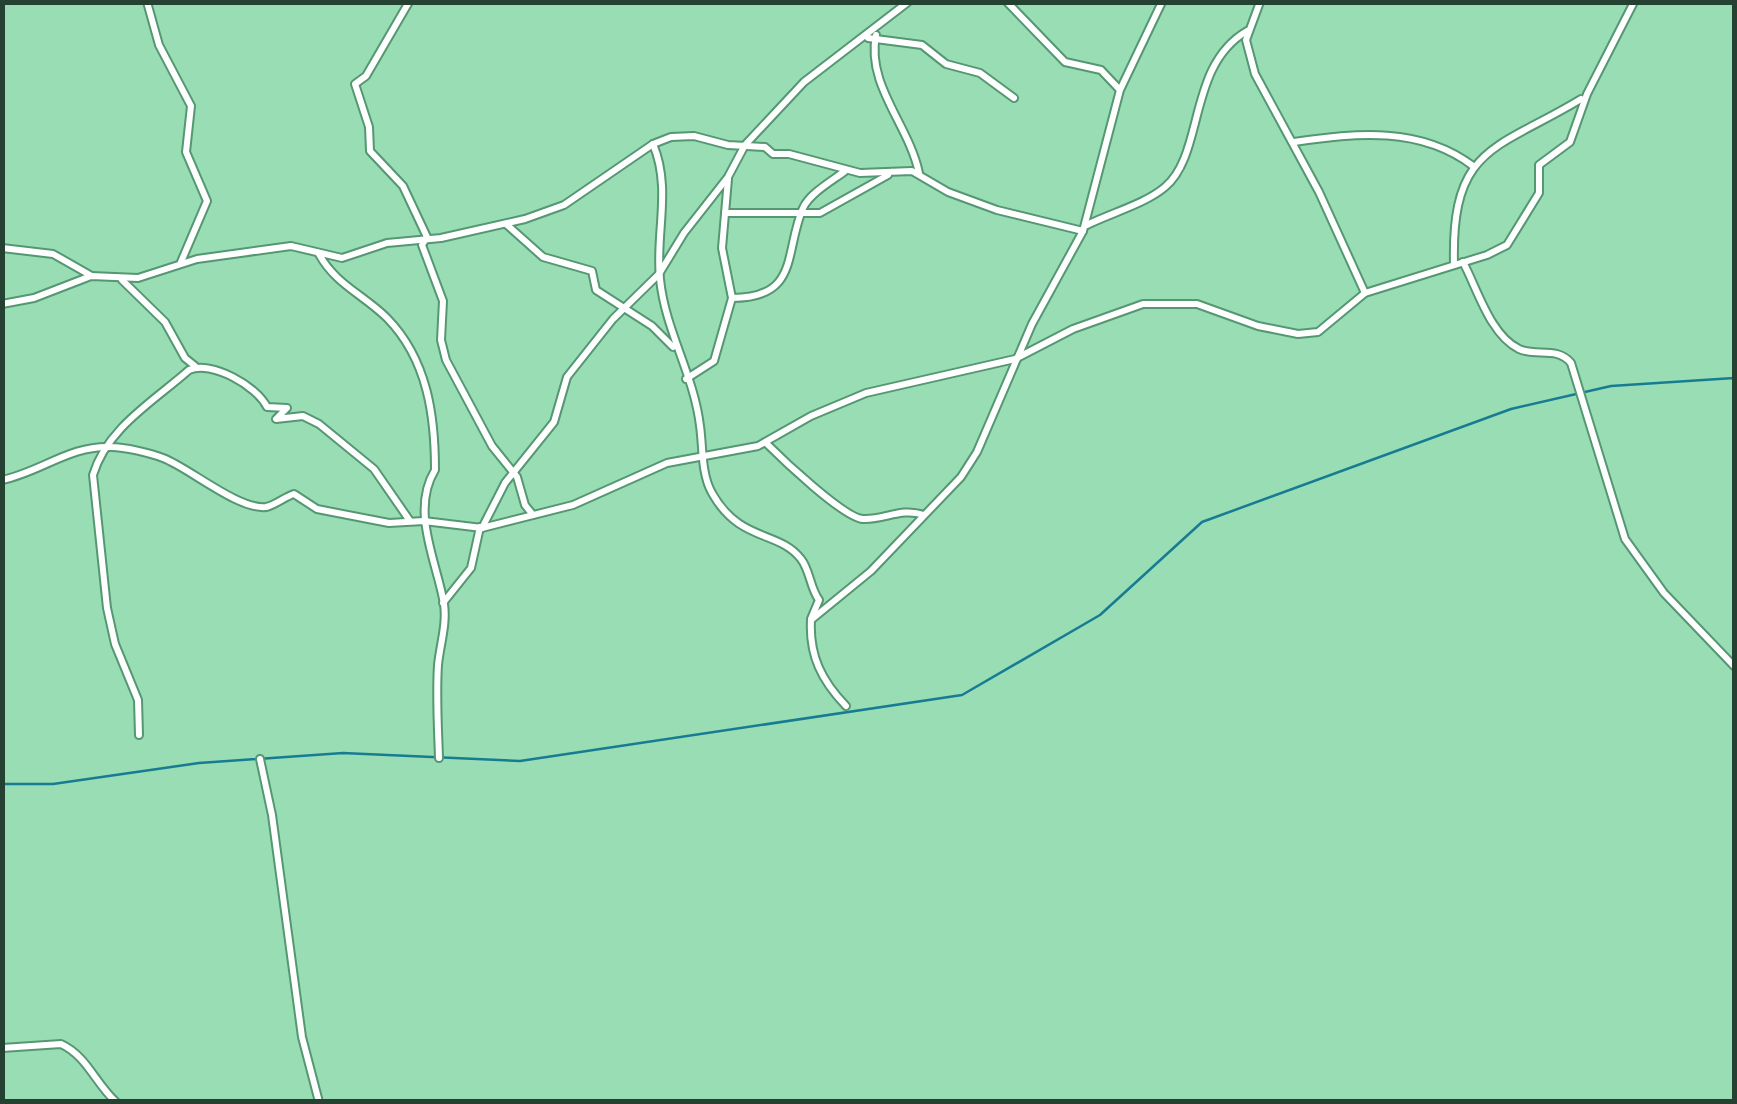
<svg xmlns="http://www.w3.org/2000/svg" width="1737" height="1104" viewBox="0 0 1737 1104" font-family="'Libre Baskerville',serif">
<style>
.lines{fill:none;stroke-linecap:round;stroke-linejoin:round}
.stream{stroke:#177c92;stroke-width:2.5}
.minor-casing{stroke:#549772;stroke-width:10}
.minor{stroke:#fff;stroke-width:6}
</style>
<rect width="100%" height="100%" fill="#99ddb5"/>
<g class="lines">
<polyline class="stream" points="2,784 53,784 199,763 343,753 520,761 962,695 1100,615 1202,522 1511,409 1611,386 1734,378"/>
<defs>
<g id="minor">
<polyline points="147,2 159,45 191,106 186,152 207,201 181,262"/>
<polyline points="409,2 366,76 355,84 369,127 370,151 403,186 427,237 422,245 443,301 441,340 446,360 492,446 517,477 525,505 533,515"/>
<polyline points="1007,2 1065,62 1101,70 1119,89"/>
<polyline points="1260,2 1246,40 1255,74 1319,192 1365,293"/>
<path d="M876,35C866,85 909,125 919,173"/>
<polyline points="868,38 922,45 946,64 980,73 1014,98"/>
<path d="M1294,142C1357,133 1420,126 1473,166"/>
<path d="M653,144C672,189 655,234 660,279C665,330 694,375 700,426C703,446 701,474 712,493C740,543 779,530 801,559C810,570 810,588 819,600L811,619"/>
<polyline points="725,213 820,213 888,175"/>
<polyline points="506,224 543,257 592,271 596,290 652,326 673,347"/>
<path d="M1087,225C1111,213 1145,204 1165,187C1205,153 1187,66 1247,31"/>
<polyline points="2,248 53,254 90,275"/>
<path d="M319,254C335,284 364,295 387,318C428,360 435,417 435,470C410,511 437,562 444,604C447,624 440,645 438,665C436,696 438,727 439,758"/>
<path d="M1463,262C1477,288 1490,335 1519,349C1536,357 1557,346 1571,363L1625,539L1664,593L1734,666"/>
<path d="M1454,264C1451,145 1497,150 1581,99"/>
<polyline points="122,280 165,322 185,358 195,366"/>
<path d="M732,298C800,298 784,252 803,208C810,193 832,181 845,171"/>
<polyline points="2,304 34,298 91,276 138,278 197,259 291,246 342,258 387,243 441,238 525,219 564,205 653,144 671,137 694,136 728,145 765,147 773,154 789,154 860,173 912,171 948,192 997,210 1083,231"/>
<polyline points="686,379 714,361 732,298 722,248 728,179"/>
<path d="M766,443C782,459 844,518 863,519C885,520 901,507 924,515"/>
<path d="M2,480C41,472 70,445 111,447C125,447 150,453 163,458C188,467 238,510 266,507C276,505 284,497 294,494L317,509L389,523L424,521L482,528L573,505L667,463L758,446L811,416L866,393L1015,359L1073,329L1143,304H1197L1258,326L1298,334L1318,332L1365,293L1487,255L1507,245L1539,193V165L1570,142L1587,94L1634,2"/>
<polyline points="482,528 505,483 554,422 567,377 613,319 659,274 684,233 728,177 745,145 804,82 908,2"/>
<polyline points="443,603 471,568 480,527"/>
<path d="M846,706C822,681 809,656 811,620L871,571L961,477L977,452L1032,324L1083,231L1120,90L1162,2"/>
<path d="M139,735L138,700L115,644L107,608L93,475C107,428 154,401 189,370C211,360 257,386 267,407L287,408L276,419L303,416L319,424L374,469L410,521"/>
<polyline points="260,759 272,815 302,1037 319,1102"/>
<path d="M2,1048L61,1044C87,1056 95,1083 116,1102"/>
</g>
</defs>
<use href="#minor" class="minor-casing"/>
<use href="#minor" class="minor"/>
</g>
<rect width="1737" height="1104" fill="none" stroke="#254131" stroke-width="10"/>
</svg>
